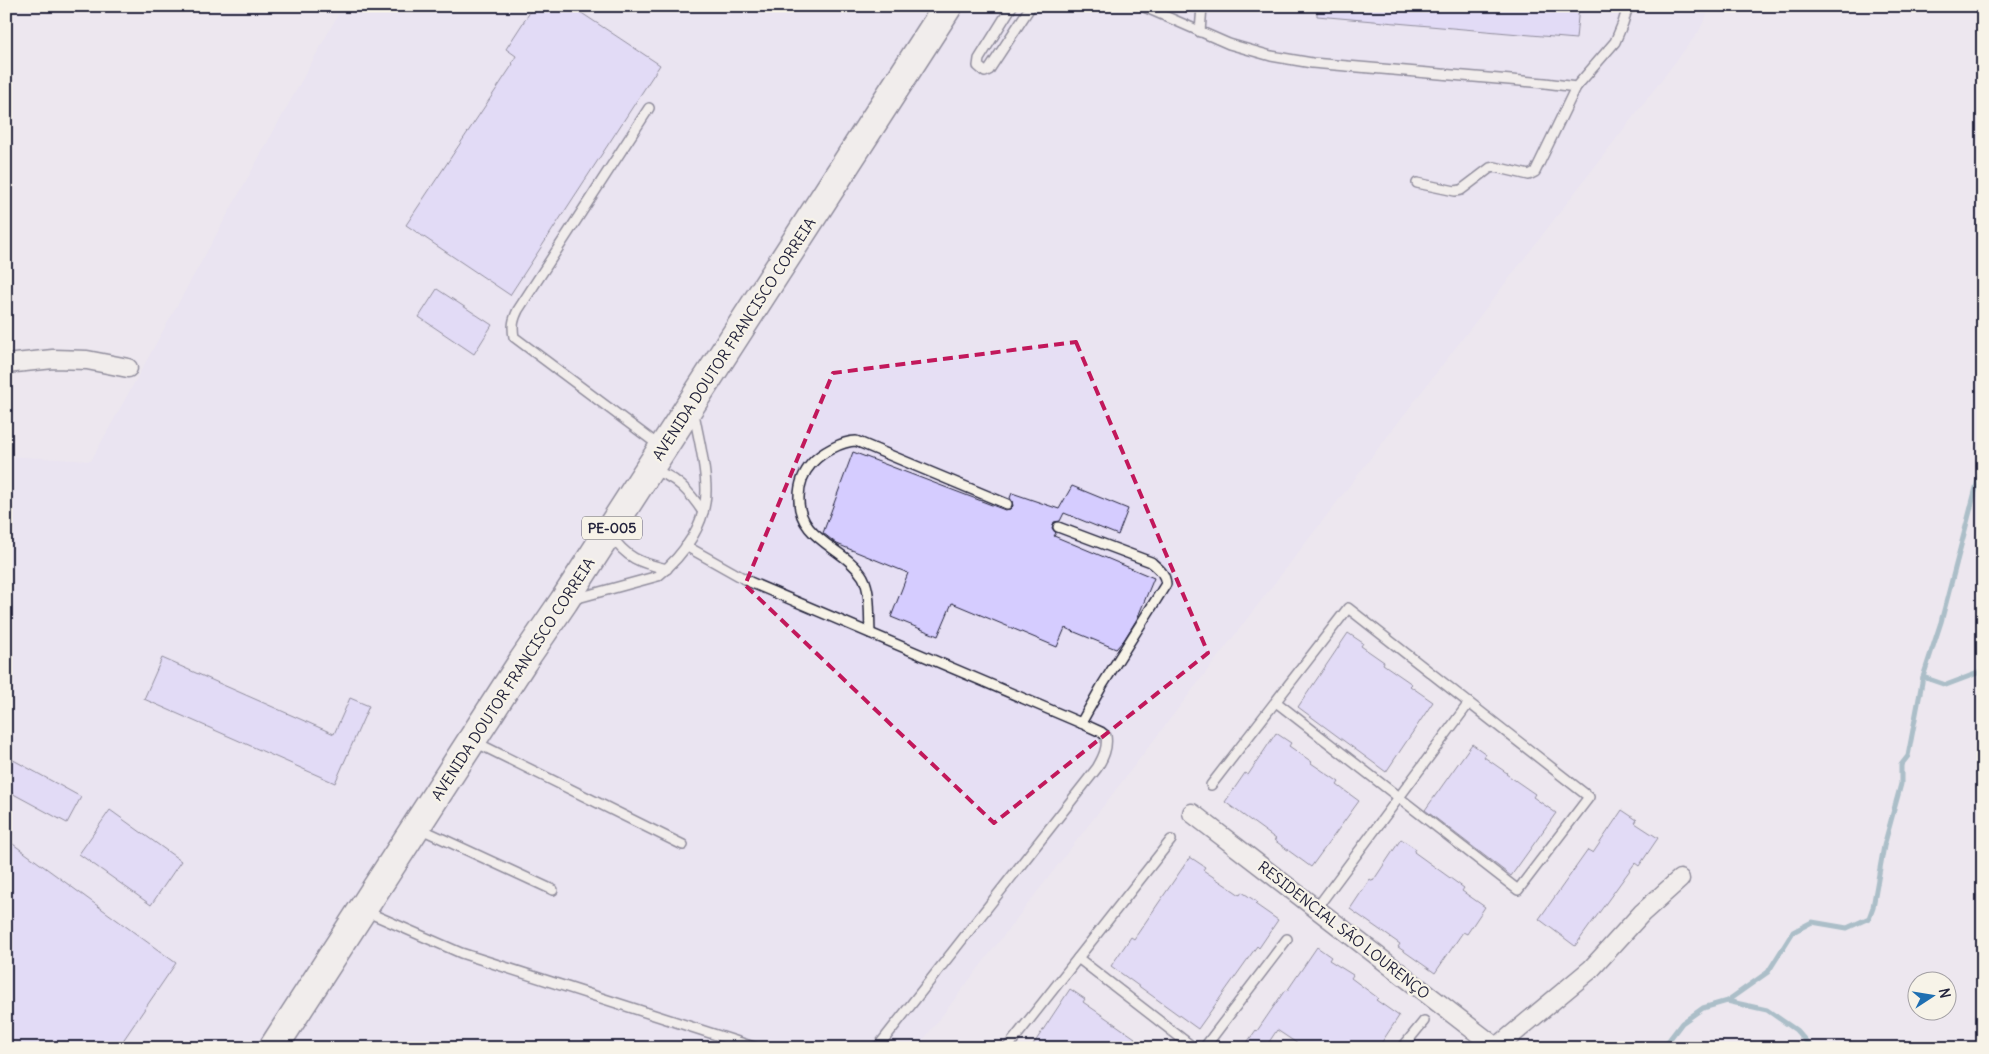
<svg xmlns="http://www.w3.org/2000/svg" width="1989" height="1054" viewBox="0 0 1989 1054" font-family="Delius,sans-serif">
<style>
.built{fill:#e6dff4}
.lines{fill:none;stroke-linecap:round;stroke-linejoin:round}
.stream{stroke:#5c8c99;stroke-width:5}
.building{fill:#d5ccff;stroke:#22223b}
.lane-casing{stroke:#22223b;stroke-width:12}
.street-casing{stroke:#22223b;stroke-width:21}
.primary-casing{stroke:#22223b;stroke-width:31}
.lane{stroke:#f7f3e8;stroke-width:9}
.street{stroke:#f7f3e8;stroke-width:18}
.primary{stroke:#f7f3e8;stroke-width:28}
.marked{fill:none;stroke:#c2185b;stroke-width:4;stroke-dasharray:10 6;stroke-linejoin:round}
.labels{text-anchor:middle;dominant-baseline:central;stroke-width:4.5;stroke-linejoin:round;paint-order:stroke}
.shield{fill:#f7f3e8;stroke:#62616f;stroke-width:1}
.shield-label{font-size:14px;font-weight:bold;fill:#22223b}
.street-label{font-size:15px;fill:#22223b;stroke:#f7f3e8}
</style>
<rect width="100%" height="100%" fill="#ede7ef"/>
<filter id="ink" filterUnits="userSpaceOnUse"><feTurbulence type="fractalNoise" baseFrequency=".02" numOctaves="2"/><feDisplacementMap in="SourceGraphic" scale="10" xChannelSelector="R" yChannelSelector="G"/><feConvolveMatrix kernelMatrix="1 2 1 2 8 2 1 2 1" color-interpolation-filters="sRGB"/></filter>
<g filter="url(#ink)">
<polygon class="built" points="343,6 1711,6 1699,31 917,1048 6,1048 6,456 91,461"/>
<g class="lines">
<g class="stream">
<polyline points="1923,677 1946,685 1983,671"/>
<polyline points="1727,1001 1767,1010 1796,1030 1812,1048"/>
<polyline points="1663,1048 1682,1023 1703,1008 1727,1001 1768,972 1793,932 1812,922 1847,928 1869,918 1873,907 1884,846 1901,784 1901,765 1908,756 1923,677 1941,622 1983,461"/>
</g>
</g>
<g class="building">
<polygon points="534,6 571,6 660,65 510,295 406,225 513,64 512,63 516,56 506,49"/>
<polygon points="1317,6 1579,6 1576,39 1317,16"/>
<polygon points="437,289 492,325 474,354 419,317"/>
<polygon points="853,452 1005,510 1010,509 1013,506 1012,501 1010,498 1012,493 1059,509 1072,486 1128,509 1118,535 1064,513 1060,521 1054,522 1052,528 1056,533 1054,536 1154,578 1137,619 1124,640 1116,649 1065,628 1057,647 952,603 938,636 891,617 908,573 837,544 823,533"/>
<polygon points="1348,633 1363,643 1361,646 1384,662 1383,664 1412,684 1410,686 1433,702 1386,772 1298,707"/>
<polygon points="162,658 334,734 350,698 369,706 335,783 144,699"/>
<polygon points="1276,733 1291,743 1289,746 1312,762 1311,763 1339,782 1337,785 1359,801 1311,867 1274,840 1276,839 1225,802 1245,773 1248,775"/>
<polygon points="1472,744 1486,754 1484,757 1507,773 1506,774 1535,794 1533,797 1556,813 1511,876 1425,810"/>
<polygon points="6,756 81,797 67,823 6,790"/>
<polygon points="110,810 181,861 151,905 79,854"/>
<polygon points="1622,810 1637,820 1635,823 1658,838 1639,866 1635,863 1575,946 1539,919 1588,850 1593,853"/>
<polygon points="6,839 176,963 118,1048 6,1048"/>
<polygon points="1401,839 1416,849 1414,852 1464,888 1462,891 1485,907 1467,934 1463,932 1435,973 1398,947 1400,944 1350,909 1370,879 1373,881"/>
<polygon points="1190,857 1205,867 1203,870 1240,895 1242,892 1257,902 1255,904 1278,920 1259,948 1257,946 1198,1029 1111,966 1131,937 1134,939"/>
<polygon points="1317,947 1331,957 1329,960 1353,975 1351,978 1378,998 1376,1000 1399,1016 1378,1048 1304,1048 1277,1030 1265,1048 1243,1048 1256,1030 1257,1031 1285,990 1287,991"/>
<polygon points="1070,989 1085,999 1083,1002 1135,1038 1128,1048 1031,1048"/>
</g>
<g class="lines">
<defs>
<g id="lane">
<polyline points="1012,6 979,59 978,66 985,72 989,70 1031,6"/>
<polyline points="1142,6 1229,44 1271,56 1312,63 1545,83 1576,87 1615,42 1623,23 1628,6"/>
<polyline points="1200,32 1202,6"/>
<path d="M649,108L518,310C513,320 512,326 514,337L661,447"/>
<polyline points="1417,183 1455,191 1461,190 1490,168 1495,167 1529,175 1535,172 1576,87"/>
<path d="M652,471C675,474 691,494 703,512"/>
<path d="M1058,527L1151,562C1159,569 1165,573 1166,584L1103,684L1081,723"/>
<path d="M610,534C626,558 640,563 667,569"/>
<path d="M686,546L750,582L1081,723L1101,732L1106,736C1108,748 1103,758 1097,768L877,1048"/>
<path d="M574,599L658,576C684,555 706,524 706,490C706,464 698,437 694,413"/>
<path d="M870,633C869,616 871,592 863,577C845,547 797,540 799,497C799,484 803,473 812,463C821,453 842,441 856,441L1007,504"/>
<polyline points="475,742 683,845"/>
<polyline points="1211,785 1348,608 1589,797 1518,890 1276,702"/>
<polyline points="419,828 553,890"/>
<polyline points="1316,909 1469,703"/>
<polyline points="365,911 461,953 757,1048"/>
<polyline points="1078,958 1194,1048"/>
<polyline points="1007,1048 1171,840"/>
<polyline points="1204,1048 1287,939"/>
<polyline points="1402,1048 1424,1021"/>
</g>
<g id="street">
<polyline points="6,364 53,359 87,360 128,368"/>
<polyline points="1192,813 1497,1048"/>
<polyline points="1496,1048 1591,969 1642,913 1680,879"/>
</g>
<polyline id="primary" points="273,1048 523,661 564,601 948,6"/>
</defs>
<use href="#lane" class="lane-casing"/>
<use href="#street" class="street-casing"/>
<use href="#primary" class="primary-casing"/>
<use href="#lane" class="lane"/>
<use href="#street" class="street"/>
<use href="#primary" class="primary"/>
</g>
</g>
<path d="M0 0H1989V1054H0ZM1076,342L1208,653L994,823L745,585L833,373Z" fill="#ede7ef" fill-opacity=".55" fill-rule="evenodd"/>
<path class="marked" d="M1076,342L1208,653L994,823L745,585L833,373Z"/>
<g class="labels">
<rect class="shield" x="582" y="516.5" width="60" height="23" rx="4"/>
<g class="shield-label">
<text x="612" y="528">PE-005</text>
</g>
<g class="street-label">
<text transform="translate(734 339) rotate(-57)">AVENIDA DOUTOR FRANCISCO CORREIA</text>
<text transform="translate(513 679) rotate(-57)">AVENIDA DOUTOR FRANCISCO CORREIA</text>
<text transform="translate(1344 930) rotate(38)">RESIDENCIAL SÃO LOURENÇO</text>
</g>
</g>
<rect width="1989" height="1054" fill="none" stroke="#f7f3e8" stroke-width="25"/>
<rect x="12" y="12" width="1964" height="1029" fill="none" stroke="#22223b" stroke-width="2" filter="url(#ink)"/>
<g transform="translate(1932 996) rotate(78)"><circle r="24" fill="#f7f3e8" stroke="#a29fa3"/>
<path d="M0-4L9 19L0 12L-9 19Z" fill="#1f6fb2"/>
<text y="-8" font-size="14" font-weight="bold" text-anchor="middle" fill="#22223b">N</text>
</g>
</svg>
